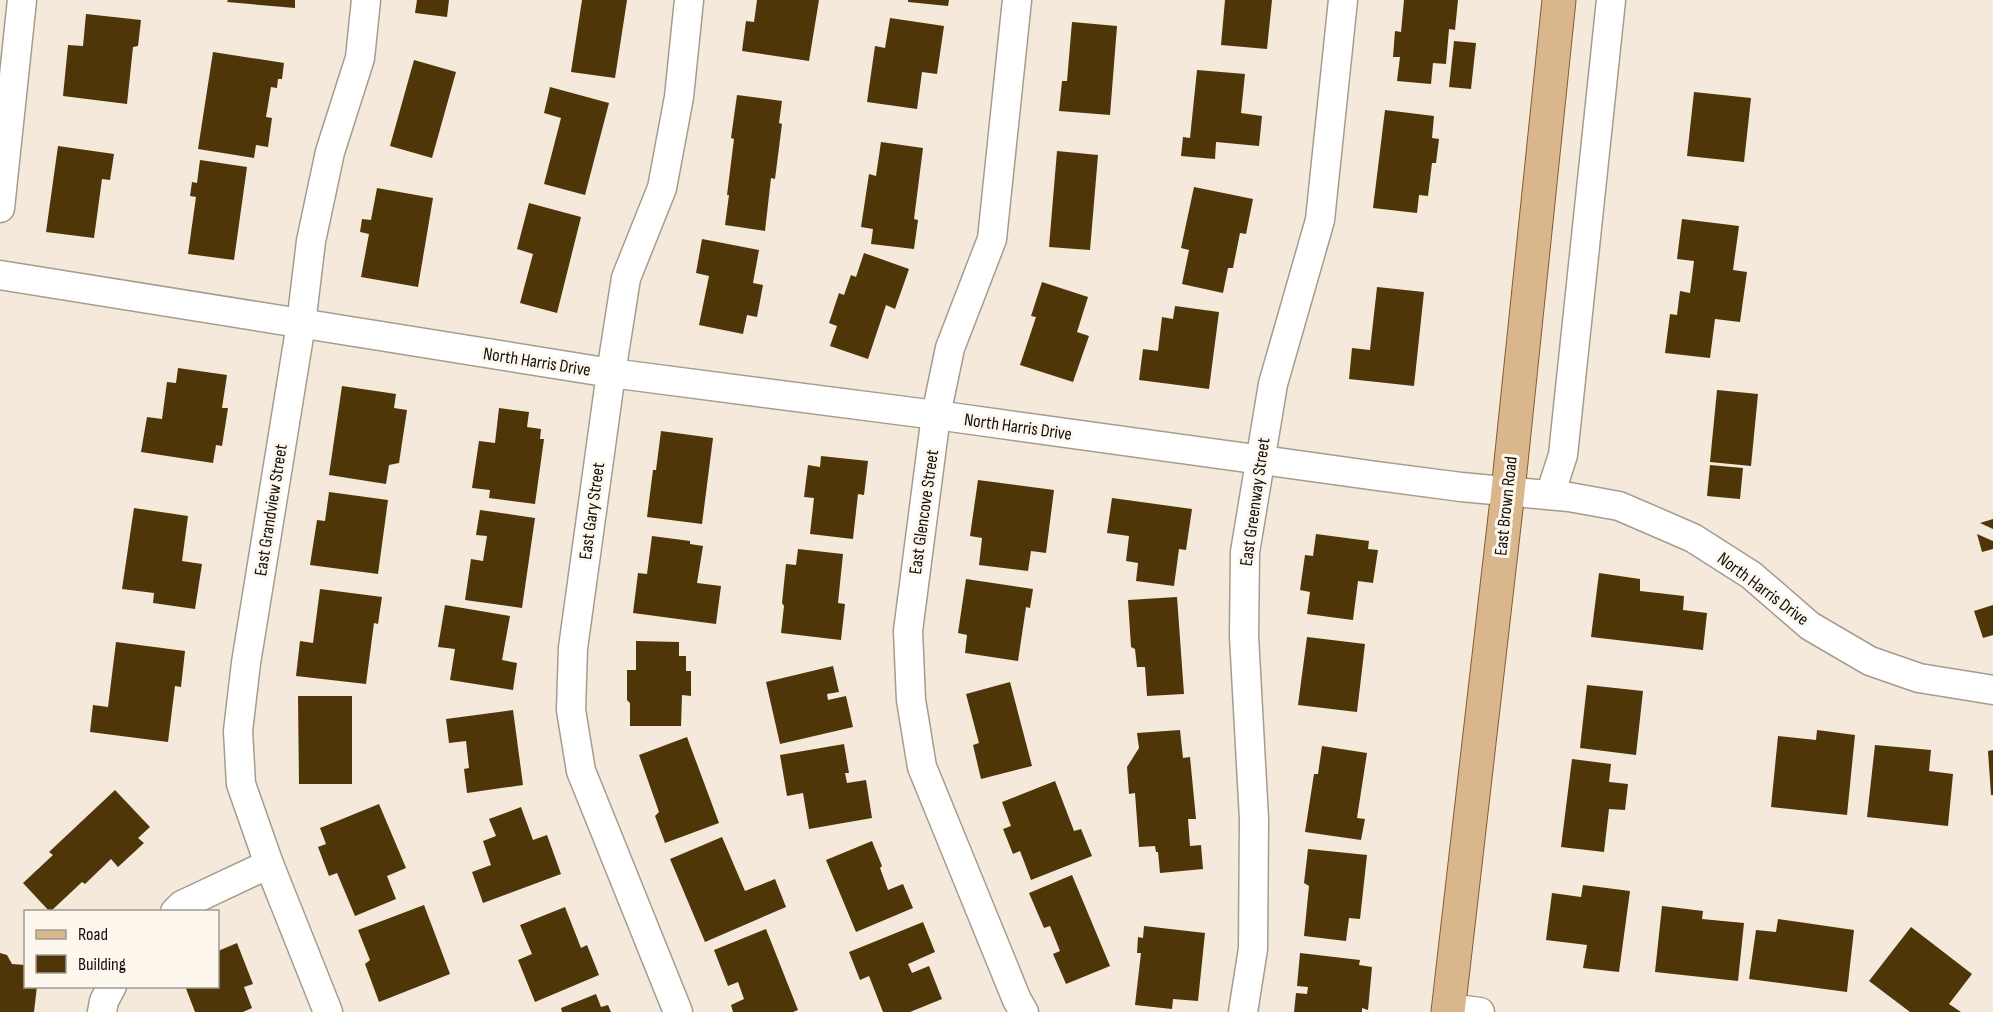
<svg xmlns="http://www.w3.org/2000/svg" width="1993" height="1012" viewBox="0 0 1993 1012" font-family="'Sofia Sans Condensed',sans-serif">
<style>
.building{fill:#4f3609}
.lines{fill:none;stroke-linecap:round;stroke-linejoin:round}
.minor-casing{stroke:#a69c8e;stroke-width:31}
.major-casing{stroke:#855c2e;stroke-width:35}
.minor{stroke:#fff;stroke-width:28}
.major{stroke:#dab68d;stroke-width:33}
.labels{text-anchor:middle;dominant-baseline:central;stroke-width:6;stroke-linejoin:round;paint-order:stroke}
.street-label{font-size:18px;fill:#130f0a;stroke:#fef7ee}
</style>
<rect width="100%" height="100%" fill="#f4e9da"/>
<g class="building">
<polygon points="228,0 295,0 295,8 227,2"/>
<polygon points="417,0 449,0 447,17 415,13"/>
<polygon points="582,0 627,0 615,78 571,72"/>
<polygon points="757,0 819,0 809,61 742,51 746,21 754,22"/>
<polygon points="908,0 949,0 948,6 908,2"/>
<polygon points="1225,0 1272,0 1267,49 1221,45"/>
<polygon points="1404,0 1458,0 1455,30 1449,29 1446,64 1433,63 1431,84 1397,81 1400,57 1393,57 1395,31 1401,32"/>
<polygon points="86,14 141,20 138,46 133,47 127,104 63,96 68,45 83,46"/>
<polygon points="890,18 944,26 937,74 922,72 917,109 867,102 875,46 885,48"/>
<polygon points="1072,22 1117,26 1110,115 1059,111 1062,81 1067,81"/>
<polygon points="1454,41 1476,43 1471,89 1449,87"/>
<polygon points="213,52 284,63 282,79 278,79 277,88 271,87 266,117 272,118 268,147 256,145 254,158 198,149"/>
<polygon points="414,60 456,72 432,158 390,146"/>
<polygon points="1197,70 1245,74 1241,113 1262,116 1259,146 1216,142 1215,159 1181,156 1183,137 1190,138"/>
<polygon points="550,87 609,103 585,195 544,184 561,118 544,113"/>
<polygon points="1694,92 1751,98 1744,162 1687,156"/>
<polygon points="737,95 782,101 779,123 782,124 775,179 771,178 765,231 725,225 729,195 727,195 734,139 731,138"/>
<polygon points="1385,110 1434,116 1432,138 1439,139 1436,163 1432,163 1428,196 1419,195 1417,213 1373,208"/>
<polygon points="881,142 923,148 914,219 918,220 914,249 871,244 873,229 861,227 869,174 876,176"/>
<polygon points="58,146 114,154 110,180 102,179 94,238 46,232"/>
<polygon points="1057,151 1098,155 1090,250 1049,247"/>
<polygon points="200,160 247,167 234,260 188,254 196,197 190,196 192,182 197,183"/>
<polygon points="1194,187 1253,199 1246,234 1240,233 1233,268 1228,268 1223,293 1182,284 1189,250 1181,248"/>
<polygon points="377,188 433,198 418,287 361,277 369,234 360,232 362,219 371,220"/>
<polygon points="529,203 581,217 557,313 520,303 533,254 517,249"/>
<polygon points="1682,219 1739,226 1733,270 1747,272 1740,322 1715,319 1710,358 1665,353 1670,314 1677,315 1680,291 1690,293 1694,261 1677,259"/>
<polygon points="702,239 759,250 753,283 763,285 757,317 747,315 743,334 699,325 709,276 696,273"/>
<polygon points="864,253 909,269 895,309 886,305 868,359 830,346 837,326 829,323 839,293 844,295 851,275 856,277"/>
<polygon points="1042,282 1088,297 1077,332 1089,336 1073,382 1020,365 1036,317 1031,316"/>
<polygon points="1377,287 1424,292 1414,386 1349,379 1352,348 1370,350"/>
<polygon points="1175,306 1219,312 1209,389 1139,380 1143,349 1158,351 1162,317 1173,319"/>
<polygon points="178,368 227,375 222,408 228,408 222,446 216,445 213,463 141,452 147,417 162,419 167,382 176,383"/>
<polygon points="342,386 396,394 394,408 407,410 399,463 389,465 386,484 329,475"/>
<polygon points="1717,390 1758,394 1751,466 1710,462"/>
<polygon points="499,408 529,412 527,427 541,429 540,439 544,439 535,504 489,498 490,490 472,488 479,441 495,443"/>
<polygon points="661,431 713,438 702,524 647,517 653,470 656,470"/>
<polygon points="821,456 868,461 864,495 858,494 853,539 810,534 814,498 804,497 808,465 820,467"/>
<polygon points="1710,465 1743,468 1740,499 1707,496"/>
<polygon points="978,480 1054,490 1046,553 1031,551 1028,571 979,565 982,538 970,536"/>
<polygon points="329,492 388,500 378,574 310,565 317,520 325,521"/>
<polygon points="1112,498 1192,509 1186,550 1179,549 1174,586 1136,581 1138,563 1126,561 1129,536 1107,533"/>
<polygon points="134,508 188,516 182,561 202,564 195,609 153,603 154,593 122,589"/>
<polygon points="480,510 535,518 522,608 465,600 471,559 483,561 487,536 476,535"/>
<polygon points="1993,519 1993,529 1980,523"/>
<polygon points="1316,534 1369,541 1368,549 1378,550 1373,583 1358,581 1353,620 1307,614 1310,592 1300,590 1305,555 1313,556"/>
<polygon points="1977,534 1993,541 1993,549 1982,552"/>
<polygon points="652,536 690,541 690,544 703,546 697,583 721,586 716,624 633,613 638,573 647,574"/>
<polygon points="798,549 843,554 838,603 845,604 841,640 781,633 784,606 782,603 786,564 796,565"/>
<polygon points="1599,573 1640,579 1640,591 1684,596 1683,610 1707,613 1703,650 1591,637"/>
<polygon points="966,579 1033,589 1030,608 1026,607 1018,661 965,653 967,635 958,633"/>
<polygon points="320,589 382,597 378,624 374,623 366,684 296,676 300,641 313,643"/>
<polygon points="1177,597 1184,694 1147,696 1145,667 1137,667 1135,649 1131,647 1128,600"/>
<polygon points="445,605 510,616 502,660 517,663 513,690 450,680 455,649 438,647"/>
<polygon points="1993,605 1993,635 1983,638 1974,611"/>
<polygon points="1307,637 1365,644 1357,712 1298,705"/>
<polygon points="636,641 679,642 679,656 686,656 686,671 691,671 691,696 682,695 681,726 630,726 630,703 627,700 627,670 636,670"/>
<polygon points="116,642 185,651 181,687 175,686 168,742 90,732 93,705 108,707"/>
<polygon points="833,666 839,692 827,694 828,700 846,696 853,727 780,744 766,682"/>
<polygon points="1010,682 1032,766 981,779 973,745 979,743 966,694"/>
<polygon points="1587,685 1643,691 1636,755 1580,748"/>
<polygon points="298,696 352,696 352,784 299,784"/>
<polygon points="513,710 523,785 467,793 464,769 469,768 466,741 449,743 446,719"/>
<polygon points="1180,730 1183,758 1190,757 1196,819 1188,819 1190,846 1201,845 1203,869 1160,873 1158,852 1156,852 1155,846 1139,847 1135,793 1129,794 1127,767 1139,748 1137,733"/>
<polygon points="1817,730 1855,735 1847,815 1771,807 1778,736 1816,740"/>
<polygon points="687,737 719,823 665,843 655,816 659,812 639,755"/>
<polygon points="844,744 849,773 845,773 847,783 866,780 872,818 809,829 803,793 787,796 780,755"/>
<polygon points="1875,745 1931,750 1929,771 1953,774 1948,826 1867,817"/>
<polygon points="1322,746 1367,753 1357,818 1365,819 1361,840 1305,832 1314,774 1318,774"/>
<polygon points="1993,750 1993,795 1991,795 1988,751"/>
<polygon points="1572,759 1611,764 1609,782 1628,784 1625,810 1609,809 1604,852 1561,847"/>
<polygon points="1055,781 1074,831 1081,829 1092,856 1031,880 1020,851 1013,854 1003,829 1011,826 1002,802"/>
<polygon points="115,790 150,827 138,838 144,843 118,867 111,859 85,884 82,882 50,912 23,883 53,855 49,852"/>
<polygon points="379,804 406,868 387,876 396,899 355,916 337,873 329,876 318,847 326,844 320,828"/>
<polygon points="521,807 533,840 547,835 561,874 483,903 472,872 491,865 483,841 496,836 489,819"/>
<polygon points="722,837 745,891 775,879 786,907 705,942 670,859"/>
<polygon points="872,841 882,866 880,868 888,890 903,884 913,908 856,932 826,860"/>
<polygon points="1308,849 1367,855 1360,919 1349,918 1346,941 1304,936 1309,886 1304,883"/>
<polygon points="1072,875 1110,966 1066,984 1053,954 1060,951 1050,926 1044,928 1029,893"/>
<polygon points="1583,885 1630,891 1619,972 1583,968 1587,945 1546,940 1552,893 1581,897"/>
<polygon points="424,905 450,974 379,1002 365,964 370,960 358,930"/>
<polygon points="1662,906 1703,911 1702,919 1744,923 1738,981 1655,972"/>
<polygon points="565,907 581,948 587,945 599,975 535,1002 518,960 532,954 520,925"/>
<polygon points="1778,919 1854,930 1847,992 1749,979 1756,930 1776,932"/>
<polygon points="923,922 935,952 908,964 912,973 929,966 942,999 910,1012 883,1012 869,976 860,980 849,952"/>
<polygon points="1144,926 1205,933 1198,1001 1173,999 1172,1009 1135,1005 1141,953 1137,953 1138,937 1143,938"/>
<polygon points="1911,927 1972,974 1949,1004 1961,1012 1910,1012 1869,981"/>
<polygon points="766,929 798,1010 793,1012 733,1012 731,1005 744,999 738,982 728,986 714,950"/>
<polygon points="237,943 253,984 244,987 252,1008 243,1012 195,1012 185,986 218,986 218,951"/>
<polygon points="0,953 7,955 12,964 26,965 26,986 37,986 34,1012 0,1012"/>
<polygon points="1300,953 1360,960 1359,965 1372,967 1368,1010 1362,1008 1362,1012 1294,1012 1296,993 1307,994 1308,987 1297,986"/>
<polygon points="596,994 601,1007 608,1005 611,1012 562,1012 561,1008"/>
</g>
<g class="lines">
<defs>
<g id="minor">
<polyline points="1017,0 992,239 950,348 936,415 908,631 911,700 922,767 1017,1000 1024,1012"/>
<polyline points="0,208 22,0"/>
<polyline points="0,275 611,373 936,415 1377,476 1461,487 1569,497 1619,506 1693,538 1751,575 1810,626 1870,661 1919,678 1993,690"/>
<polyline points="1550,495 1563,455 1611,0"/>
<polyline points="175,912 182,905 269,864"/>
<polyline points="1449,1008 1480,1012"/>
<polyline points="102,1012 104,1001 112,986"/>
<polyline points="328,1012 269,864 241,784 238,731 246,663 301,324 311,241 330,152 360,58 366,0"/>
<polyline points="678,1012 581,771 571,710 573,648 611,373 626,278 662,188 679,97 689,0"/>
<polyline points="1243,1012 1253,949 1254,819 1244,636 1245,552 1273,384 1320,220 1343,0"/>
</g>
<polyline id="major" points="1448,1012 1508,491 1559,0"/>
</defs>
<use href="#minor" class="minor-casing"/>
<use href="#major" class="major-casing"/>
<use href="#minor" class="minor"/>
<use href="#major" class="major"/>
</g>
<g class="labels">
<g class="street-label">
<text transform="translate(537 362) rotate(9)">North Harris Drive</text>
<text transform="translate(1018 427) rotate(8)">North Harris Drive</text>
<text transform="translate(1255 502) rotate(-82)">East Greenway Street</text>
<text transform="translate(1506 506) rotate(-84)">East Brown Road</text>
<text transform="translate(271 510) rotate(-81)">East Grandview Street</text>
<text transform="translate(592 511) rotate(-82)">East Gary Street</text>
<text transform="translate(924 512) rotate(-82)">East Glencove Street</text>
<text transform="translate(1763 589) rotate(37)">North Harris Drive</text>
</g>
</g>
<rect x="24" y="910" width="195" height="78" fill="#fef7ee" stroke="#a09a93" stroke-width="1.5"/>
<rect x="36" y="930" width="30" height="9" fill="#dab68d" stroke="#a09a93" stroke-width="1.5"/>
<text x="78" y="940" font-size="18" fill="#130f0a">Road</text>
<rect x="36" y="955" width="30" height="18" fill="#4f3609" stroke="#a09a93" stroke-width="1.5"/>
<text x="78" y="970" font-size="18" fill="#130f0a">Building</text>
</svg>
